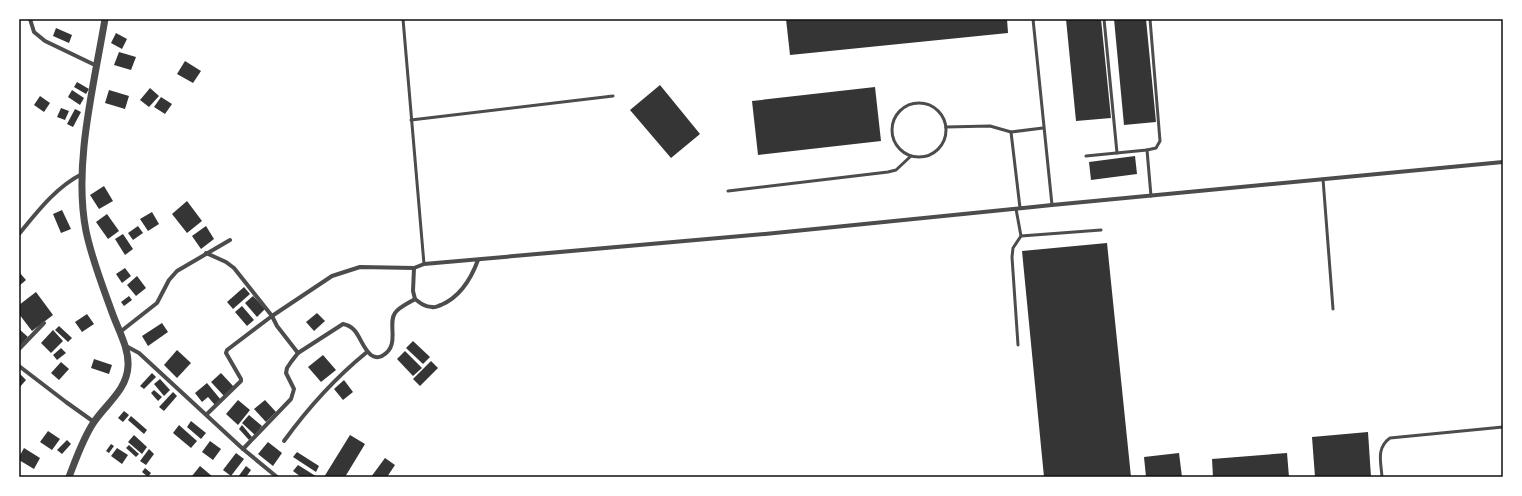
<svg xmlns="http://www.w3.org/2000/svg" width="1522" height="496" viewBox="0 0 1522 496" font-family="Ubuntu,sans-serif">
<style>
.building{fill:#353535}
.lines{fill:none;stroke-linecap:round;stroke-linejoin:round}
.service{stroke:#4c4c4c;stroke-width:3}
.minor{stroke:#4c4c4c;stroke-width:4}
.tertiary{stroke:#4c4c4c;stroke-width:7}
.neatline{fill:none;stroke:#111;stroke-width:1.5}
</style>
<rect width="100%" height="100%" fill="#fff"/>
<g class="building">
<polygon points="786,19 1007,19 1008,33 790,55"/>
<polygon points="1066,19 1101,19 1111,118 1076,121"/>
<polygon points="1114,19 1146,19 1156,122 1124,125"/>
<polygon points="56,28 72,35 69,43 53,36"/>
<polygon points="116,33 127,39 122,49 111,43"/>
<polygon points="119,52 136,57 131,70 114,65"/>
<polygon points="185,61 201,71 193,83 177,74"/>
<polygon points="77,82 89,89 86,94 74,87"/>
<polygon points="660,85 700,134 671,158 630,110"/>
<polygon points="875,87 881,141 758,155 752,101"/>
<polygon points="150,88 159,96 149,107 140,100"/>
<polygon points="72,90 84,98 80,105 68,97"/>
<polygon points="109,90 129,96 125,109 105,103"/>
<polygon points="40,96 50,103 44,112 34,105"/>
<polygon points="161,97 172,104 165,114 154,107"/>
<polygon points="61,108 69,111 65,120 57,117"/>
<polygon points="75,109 81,112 73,127 67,124"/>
<polygon points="1135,156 1137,174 1091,180 1089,162"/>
<polygon points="104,186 113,201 99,209 90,195"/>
<polygon points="187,201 202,221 187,233 172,214"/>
<polygon points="62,210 71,229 61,233 53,214"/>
<polygon points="152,212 159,224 148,231 140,219"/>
<polygon points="107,214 119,231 108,239 96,222"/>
<polygon points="138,226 143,233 133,240 128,233"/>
<polygon points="206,226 214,239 201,249 192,236"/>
<polygon points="123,234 133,249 125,255 115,239"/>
<polygon points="1107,243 1131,477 1044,477 1022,251"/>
<polygon points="125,268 131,276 122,283 116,274"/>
<polygon points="19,272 26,280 19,286"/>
<polygon points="137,276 146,288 136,296 127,285"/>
<polygon points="244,287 250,294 233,309 227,302"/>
<polygon points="36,292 53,315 32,331 19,314 19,305"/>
<polygon points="129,296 132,300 124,306 121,302"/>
<polygon points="253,296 265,309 257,317 245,303"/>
<polygon points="242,306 254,320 247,326 235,312"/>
<polygon points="317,313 325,321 314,331 306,322"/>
<polygon points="87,314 94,324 82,332 75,322"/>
<polygon points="162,323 168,332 148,346 142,336"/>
<polygon points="59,326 72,338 68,342 55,330"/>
<polygon points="19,329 28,337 19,347"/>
<polygon points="53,330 63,341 51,353 41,343"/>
<polygon points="413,341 430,357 423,364 406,348"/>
<polygon points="61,348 66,353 57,360 53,355"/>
<polygon points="177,350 191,363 177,378 164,365"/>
<polygon points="405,351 422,368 413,376 397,359"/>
<polygon points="323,355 336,370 321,382 308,367"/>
<polygon points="94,359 112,365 109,374 91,368"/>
<polygon points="431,361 438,368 420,386 413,379"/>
<polygon points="61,362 69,369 59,380 51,373"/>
<polygon points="19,373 26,380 19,388"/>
<polygon points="152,373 156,377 144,389 140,386"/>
<polygon points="221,373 234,387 224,396 211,382"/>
<polygon points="160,379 170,390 164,396 154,384"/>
<polygon points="344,380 353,392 343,400 334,389"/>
<polygon points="207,383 221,400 215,405 208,397 202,402 195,393"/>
<polygon points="154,390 162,397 158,401 151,393"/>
<polygon points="173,392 177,396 164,411 159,407"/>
<polygon points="238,400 250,410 238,425 226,414"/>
<polygon points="265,400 276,412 266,422 254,409"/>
<polygon points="124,411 129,415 123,422 118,418"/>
<polygon points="249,415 262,426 255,435 242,423"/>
<polygon points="131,416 147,430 144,434 128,420"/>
<polygon points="191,421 206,433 201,439 187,427"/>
<polygon points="179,425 197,441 191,448 173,433"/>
<polygon points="242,425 252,437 249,440 239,429"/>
<polygon points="48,431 60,439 52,450 40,442"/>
<polygon points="1368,432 1371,477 1315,477 1312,437"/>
<polygon points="134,435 147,447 142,454 128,442"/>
<polygon points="350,435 365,444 345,477 324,477"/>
<polygon points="67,440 71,444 62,454 57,450"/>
<polygon points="210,441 221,449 213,460 202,452"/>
<polygon points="268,442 282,453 273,466 258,454"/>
<polygon points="111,444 114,446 109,453 106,451"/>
<polygon points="129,445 139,454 136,457 126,448"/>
<polygon points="24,448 40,458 34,469 19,460 19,457"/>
<polygon points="117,448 128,455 122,464 111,456"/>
<polygon points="149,449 154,454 146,465 140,461"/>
<polygon points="297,452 319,466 316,472 293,457"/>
<polygon points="236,453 244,459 231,476 223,470"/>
<polygon points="1179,453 1182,477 1146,477 1144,457"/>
<polygon points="1287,453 1289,477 1213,477 1212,459"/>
<polygon points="385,458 395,465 387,477 371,477"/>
<polygon points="298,465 314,475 316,477 301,477 293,471"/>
<polygon points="200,466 213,477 194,477 192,476"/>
<polygon points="246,466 251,470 246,477 238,477"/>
<polygon points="145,468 151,473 148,477 142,472"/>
</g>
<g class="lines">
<g class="service">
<polyline points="403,19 424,264"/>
<polyline points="1033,19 1052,205"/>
<polyline points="1104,19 1117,153"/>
<polyline points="1150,19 1160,141 1156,148 1147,150 1151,196"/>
<circle cx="919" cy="130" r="27"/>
<polyline points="411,120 613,96"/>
<polyline points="946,127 990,126 1011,132 1043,128"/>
<polyline points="1011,132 1020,208"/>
<polyline points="1086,156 1147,150"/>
<polyline points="1323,179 1333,309"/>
<polyline points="728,191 888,172 896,170 911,156"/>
<polyline points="1016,209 1021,236 1013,248 1012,257 1018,345"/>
<polyline points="1021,236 1101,230"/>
<path d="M1382,477C1381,462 1376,448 1390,438L1503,427"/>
</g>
<g class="minor">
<polyline points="30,19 34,32 45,41 97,66"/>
<path d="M19,234C37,212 56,187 82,174"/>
<polyline points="206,253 226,262 234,268 272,316 277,326 298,353"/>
<path d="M414,268L413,291L415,299C420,303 425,307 432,307C435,308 438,306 441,305C460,297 471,279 478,260"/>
<polyline points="120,332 157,303 169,280 177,271 230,240"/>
<polyline points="126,346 139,353 243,449 277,477"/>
<polyline points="19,349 44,323"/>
<polyline points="19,366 66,402 94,422"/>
<polyline points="207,414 241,381 241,379 226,353 227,350 272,316 332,276 360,267 414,268 424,264 765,234 1052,205 1503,162"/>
<path d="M284,441C308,408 335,378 367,352"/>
<path d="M243,449L291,399L294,389L286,373L287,368L291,362L298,353L343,324C360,327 359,345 371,355C375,358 378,358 382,356C401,346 387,324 395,313C399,307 409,303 415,299"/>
</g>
<path class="tertiary" d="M69,477C76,459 83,438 94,422C106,404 127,390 128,366C129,349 119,331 113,315C103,287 92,260 86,231C73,165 94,85 105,19"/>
</g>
<rect width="1522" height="496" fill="none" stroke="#ffffff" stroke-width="40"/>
<rect x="20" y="20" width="1482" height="456" class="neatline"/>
</svg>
